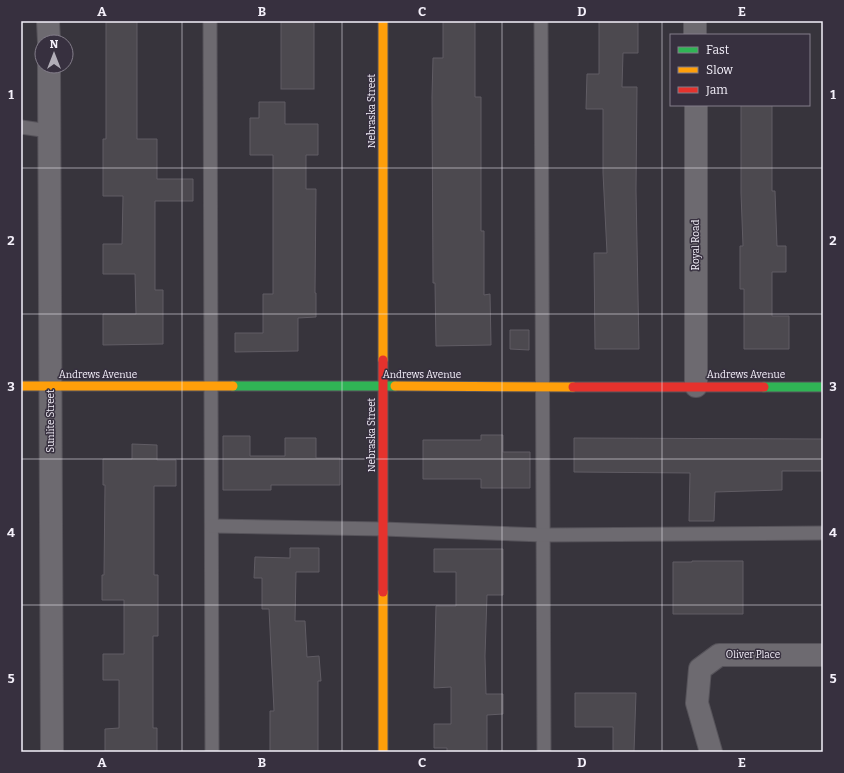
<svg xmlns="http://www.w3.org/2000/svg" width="844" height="773" viewBox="0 0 844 773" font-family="Bitter,serif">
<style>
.building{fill:#4c494f;stroke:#605c64}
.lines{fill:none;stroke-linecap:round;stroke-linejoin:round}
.lane-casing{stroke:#56535a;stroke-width:15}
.street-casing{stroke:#56535a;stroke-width:24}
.fast-casing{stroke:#56535a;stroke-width:11}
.slow-casing{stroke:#56535a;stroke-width:11}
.jam-casing{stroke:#56535a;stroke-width:11}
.lane{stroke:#6d6a70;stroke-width:13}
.street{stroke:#6d6a70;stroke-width:22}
.fast{stroke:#30b455;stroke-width:9}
.slow{stroke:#ff9f0a;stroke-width:9}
.jam{stroke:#e5322d;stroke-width:9}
.grid{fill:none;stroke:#f4f0fa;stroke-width:1;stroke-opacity:0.55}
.labels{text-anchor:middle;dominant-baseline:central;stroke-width:3;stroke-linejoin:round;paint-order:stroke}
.street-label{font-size:10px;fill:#f4f0fa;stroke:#37303f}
.neatline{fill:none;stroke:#f4f0fa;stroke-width:1.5}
.grid-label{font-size:13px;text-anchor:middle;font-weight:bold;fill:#f4f0fa}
</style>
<rect width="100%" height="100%" fill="#37343c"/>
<g class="building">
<polygon points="106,21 137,21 137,139 157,139 157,179 193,179 193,201 155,201 155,290 163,290 163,344 103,345 103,314 136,314 135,274 103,274 103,244 122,244 123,196 103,196 103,139 106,139"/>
<rect x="281" y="21" width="33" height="68"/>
<polygon points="443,21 475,21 475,97 481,97 481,231 484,231 484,295 490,294 491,345 436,346 435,283 433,283 432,97 433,58 443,58"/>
<polygon points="599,21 638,21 638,53 623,53 622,87 637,87 636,190 639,349 595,349 594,253 607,253 603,173 603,109 586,109 587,74 599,74"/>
<polygon points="259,102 285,102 285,124 318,124 318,155 306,155 306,189 316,189 315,293 316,293 316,317 298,318 298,351 235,352 235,333 263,333 263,294 273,294 273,155 250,155 250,118 259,118"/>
<polygon points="741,105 772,105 772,191 775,191 777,246 786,246 786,272 772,272 772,316 789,316 789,349 744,349 744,289 740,289 740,246 743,246 741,193"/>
<polygon points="510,330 529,330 529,350 510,349"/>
<polygon points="481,435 503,435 503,452 530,452 530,488 481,488 481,479 423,479 423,440 481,440"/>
<polygon points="223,436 250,436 250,456 285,456 285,438 316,438 316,458 340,458 340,485 271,485 271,490 223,490"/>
<polygon points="574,438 823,439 823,471 782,471 782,490 715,492 714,521 689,521 690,473 574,472"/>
<polygon points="132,444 157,445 157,460 176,460 176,486 154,486 154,575 158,575 158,636 153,636 153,728 157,728 157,752 105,751 105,729 119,728 119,680 103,680 103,654 124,654 124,600 102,600 102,575 104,575 105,485 103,485 103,459 132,459"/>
<polygon points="290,548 319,548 319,572 296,572 295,621 305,621 307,657 319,656 321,681 318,681 318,752 270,752 270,711 274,711 269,609 262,609 262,578 254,578 255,557 290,558"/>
<polygon points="434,549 503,549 503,595 487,595 485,656 486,694 503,694 503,714 487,715 487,752 447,752 447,748 434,748 434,724 451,724 451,687 434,688 436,606 456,606 456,572 434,572"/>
<polygon points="692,561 743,561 743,614 673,614 673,562 692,562"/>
<polygon points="575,693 636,693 634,752 613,752 613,727 575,727"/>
</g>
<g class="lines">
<defs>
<g id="lane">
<polyline points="210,21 212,752"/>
<polyline points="541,21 544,752"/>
<polyline points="21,127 49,131"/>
<polyline points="212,526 383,529 544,535 823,533"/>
</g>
<g id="street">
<polyline points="48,21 49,42"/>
<polyline points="695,21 695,35"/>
<polyline points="49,66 52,752"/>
<polyline points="696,105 696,386"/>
<polyline points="711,752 697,703 700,669 719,655 823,655"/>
</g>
<g id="fast">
<polyline points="233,386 395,386"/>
<polyline points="764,387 823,387"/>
</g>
<g id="slow">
<polyline points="383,21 383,360"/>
<polyline points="21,386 233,386"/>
<polyline points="395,386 573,387"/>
<polyline points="383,592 383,752"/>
</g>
<g id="jam">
<polyline points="383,360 383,592"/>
<polyline points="573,387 764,387"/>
</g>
</defs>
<use href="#lane" class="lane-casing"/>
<use href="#street" class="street-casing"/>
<use href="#fast" class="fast-casing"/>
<use href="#slow" class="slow-casing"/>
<use href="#jam" class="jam-casing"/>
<use href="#lane" class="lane"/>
<use href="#street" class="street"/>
<use href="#fast" class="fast"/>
<use href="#slow" class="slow"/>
<use href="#jam" class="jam"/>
</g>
<path class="grid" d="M182,21V752M342,21V752M502,21V752M662,21V752M21,168H823M21,314H823M21,459H823M21,605H823"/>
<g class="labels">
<g class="street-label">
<text transform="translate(372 111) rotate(-90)">Nebraska Street</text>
<text transform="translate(696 245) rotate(-90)">Royal Road</text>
<text x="98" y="375">Andrews Avenue</text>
<text x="422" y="375">Andrews Avenue</text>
<text x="746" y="375">Andrews Avenue</text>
<text transform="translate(51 421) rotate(-90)">Sunlite Street</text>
<text transform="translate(372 435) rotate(-90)">Nebraska Street</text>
<text x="753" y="655">Oliver Place</text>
</g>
</g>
<rect width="844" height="773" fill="none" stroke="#37303f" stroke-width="44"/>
<rect x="670" y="34" width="140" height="72" fill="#37303f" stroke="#837d8a"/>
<rect x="678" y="47" width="20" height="6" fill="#30b455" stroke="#837d8a"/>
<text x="706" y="54" font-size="12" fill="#f4f0fa">Fast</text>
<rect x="678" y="67" width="20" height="6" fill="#ff9f0a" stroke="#837d8a"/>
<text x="706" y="74" font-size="12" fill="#f4f0fa">Slow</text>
<rect x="678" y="87" width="20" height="6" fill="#e5322d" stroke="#837d8a"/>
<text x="706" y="94" font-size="12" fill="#f4f0fa">Jam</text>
<g transform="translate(54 54)"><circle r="19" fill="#37303f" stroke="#837d8a"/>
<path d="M0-3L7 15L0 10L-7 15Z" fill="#b2aeb8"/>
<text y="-6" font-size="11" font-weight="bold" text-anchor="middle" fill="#f4f0fa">N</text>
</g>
<rect x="22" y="22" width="800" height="729" class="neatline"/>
<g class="grid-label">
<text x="102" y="16">A</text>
<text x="262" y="16">B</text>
<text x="422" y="16">C</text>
<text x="582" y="16">D</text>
<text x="742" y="16">E</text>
<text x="11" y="99">1</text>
<text x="833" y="99">1</text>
<text x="11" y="245">2</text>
<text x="833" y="245">2</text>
<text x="11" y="391">3</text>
<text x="833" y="391">3</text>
<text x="11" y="537">4</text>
<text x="833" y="537">4</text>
<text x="11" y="683">5</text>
<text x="833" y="683">5</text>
<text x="102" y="767">A</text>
<text x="262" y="767">B</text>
<text x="422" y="767">C</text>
<text x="582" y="767">D</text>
<text x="742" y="767">E</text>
</g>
</svg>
